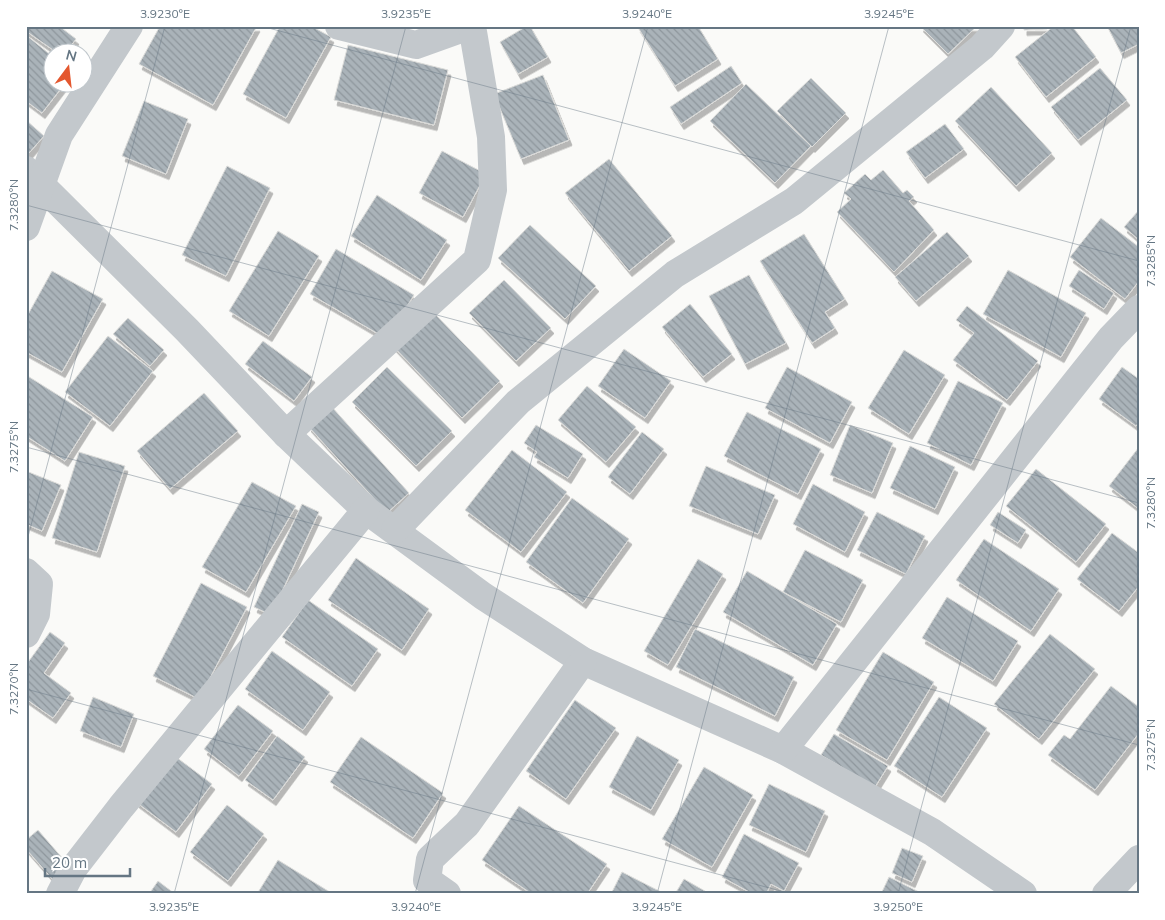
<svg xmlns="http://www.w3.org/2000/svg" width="1165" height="920" viewBox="0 0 1165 920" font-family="Mulish,sans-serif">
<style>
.building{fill:url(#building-back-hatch);stroke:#dcdcda;filter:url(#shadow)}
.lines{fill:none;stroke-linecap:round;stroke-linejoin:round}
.street{stroke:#c3c8cc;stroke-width:28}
.ticks{fill:none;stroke:#657683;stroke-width:1;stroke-opacity:0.45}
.neatline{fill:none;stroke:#657683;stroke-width:2}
.ticks-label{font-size:12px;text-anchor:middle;fill:#657683}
</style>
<defs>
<pattern id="building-back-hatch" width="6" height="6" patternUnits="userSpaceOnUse" patternTransform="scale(1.25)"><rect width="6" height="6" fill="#aab3b9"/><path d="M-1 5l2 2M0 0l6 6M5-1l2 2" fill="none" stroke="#8e969c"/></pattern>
<filter id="shadow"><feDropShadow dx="3" dy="5.5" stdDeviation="0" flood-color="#0004"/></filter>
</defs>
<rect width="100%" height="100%" fill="#fafaf8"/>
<g class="building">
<polygon points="26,26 59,26 76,39 66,52 56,52 26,31"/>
<polygon points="160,26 257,26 213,105 139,64"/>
<polygon points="280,26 311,26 331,37 286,118 243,94"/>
<polygon points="527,26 530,26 548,57 518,74 500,42"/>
<polygon points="637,26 698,26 718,59 675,86"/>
<polygon points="920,26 977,26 948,54"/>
<polygon points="1024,26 1047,26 1047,29 1024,30"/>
<polygon points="1054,26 1072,26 1096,57 1046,97 1015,57"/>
<polygon points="1107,26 1139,26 1139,44 1121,53"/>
<polygon points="26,35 52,56 52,82 66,82 42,113 26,101"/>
<polygon points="348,45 448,70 434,125 334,100"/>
<polygon points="731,66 742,83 681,124 670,107"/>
<polygon points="1100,68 1127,100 1078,140 1051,107"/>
<polygon points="543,75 569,140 521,159 494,94"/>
<polygon points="811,78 846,113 812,147 777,111"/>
<polygon points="746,84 811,146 775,183 710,121"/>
<polygon points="991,87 1052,153 1016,186 955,121"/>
<polygon points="144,101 188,119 166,174 122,156"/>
<polygon points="26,120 44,136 28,154 26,152"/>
<polygon points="945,124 964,149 925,178 906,152"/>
<polygon points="442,151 486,174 463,217 419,193"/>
<polygon points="609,159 672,236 629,271 565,193"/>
<polygon points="227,166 270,188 226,276 182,255"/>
<polygon points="883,170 903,193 907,190 914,197 909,201 934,230 894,272 837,212 851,199 844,193 865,174 871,180"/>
<polygon points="377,195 447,240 421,280 351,236"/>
<polygon points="1139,210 1139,240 1124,227"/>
<polygon points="1101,218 1139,247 1139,281 1125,299 1070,257"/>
<polygon points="530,225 596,286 565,319 498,258"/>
<polygon points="278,231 319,256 269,336 229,311"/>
<polygon points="947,232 969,256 916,301 895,277"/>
<polygon points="804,234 845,299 825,312 835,328 812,343 760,261"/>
<polygon points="336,249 414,295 387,339 310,294"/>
<polygon points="1008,270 1086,313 1061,357 983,314"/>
<polygon points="1079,270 1114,293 1104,309 1069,286"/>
<polygon points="52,271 103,299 62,372 26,352 26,318"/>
<polygon points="749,275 786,343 745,364 709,296"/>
<polygon points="504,280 551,328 516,361 469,313"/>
<polygon points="690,304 732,354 703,377 662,327"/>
<polygon points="967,306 1038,361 1007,400 953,360 974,333 956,320"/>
<polygon points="429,308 500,381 462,418 391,344"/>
<polygon points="128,318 164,350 150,366 113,334"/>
<polygon points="108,336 153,371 110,426 65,392"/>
<polygon points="263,341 312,377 294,401 245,364"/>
<polygon points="624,349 671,381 645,418 598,386"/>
<polygon points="904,350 945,375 909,434 868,408"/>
<polygon points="387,367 452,431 416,466 352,402"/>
<polygon points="787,367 852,402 830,443 765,408"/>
<polygon points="1122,367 1139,379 1139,422 1136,426 1099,399"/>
<polygon points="26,375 93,417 65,461 26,436"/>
<polygon points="958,381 1003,403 971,465 927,443"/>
<polygon points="587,386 636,427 606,462 558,420"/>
<polygon points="204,393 238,431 170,489 137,451"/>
<polygon points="331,406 409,493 387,513 308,426"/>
<polygon points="747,412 821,449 798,494 724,456"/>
<polygon points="536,425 583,454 568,478 534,457 537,452 524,443"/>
<polygon points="850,425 893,443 872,493 830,475"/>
<polygon points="642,432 664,449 630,494 608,477"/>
<polygon points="910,446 955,467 935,509 890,488"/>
<polygon points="1139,447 1139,509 1109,486"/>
<polygon points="512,450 567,492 521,552 465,510"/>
<polygon points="79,452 125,466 97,552 52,538"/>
<polygon points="706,466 775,495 758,534 689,506"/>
<polygon points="1036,469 1106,524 1076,562 1006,506"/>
<polygon points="26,471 61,485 42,531 26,524"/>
<polygon points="252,482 296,506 246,592 202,567"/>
<polygon points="813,484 865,512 845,552 793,524"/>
<polygon points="572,498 629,539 583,603 526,562"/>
<polygon points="302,504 319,512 271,615 254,607"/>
<polygon points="877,512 925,536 906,574 857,550"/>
<polygon points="998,512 1026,530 1018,543 990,525"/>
<polygon points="1112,533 1139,553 1139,586 1119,611 1077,579"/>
<polygon points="984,539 1059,589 1031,631 956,580"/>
<polygon points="805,550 863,580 841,622 783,592"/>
<polygon points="356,558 429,609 402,650 328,600"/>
<polygon points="698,559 723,574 668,665 644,651"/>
<polygon points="747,571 837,624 813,665 723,612"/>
<polygon points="201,583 247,607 199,699 153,676"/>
<polygon points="947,597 1018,641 993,681 922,638"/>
<polygon points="308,600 378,649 352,686 282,637"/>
<polygon points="695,629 794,677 775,716 676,667"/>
<polygon points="50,632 65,643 44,673 71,693 53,718 26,699 26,665"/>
<polygon points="1050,634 1095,669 1039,739 994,704"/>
<polygon points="272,651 330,692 303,730 245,689"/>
<polygon points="883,652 934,682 887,760 836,730"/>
<polygon points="1111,686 1139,707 1139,733 1095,790 1048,755 1064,735 1070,739"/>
<polygon points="93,697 134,714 121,747 80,731"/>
<polygon points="939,697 987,728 942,797 894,766"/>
<polygon points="575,700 616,728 566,799 526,771"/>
<polygon points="238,705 273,731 239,776 204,749"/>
<polygon points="834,734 888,766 875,787 821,755"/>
<polygon points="277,736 305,757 273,800 245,780"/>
<polygon points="637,736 679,760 651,810 609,787"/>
<polygon points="361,737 443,793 413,838 330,782"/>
<polygon points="172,754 212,784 176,832 136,802"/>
<polygon points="704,767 753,795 712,867 662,839"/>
<polygon points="769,784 825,811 806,852 749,825"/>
<polygon points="227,805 264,834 228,881 190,852"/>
<polygon points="519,806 607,864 587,894 532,894 482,860"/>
<polygon points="38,830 70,867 54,881 26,849 26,840"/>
<polygon points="744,834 799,863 784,891 771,884 766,894 753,894 722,877"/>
<polygon points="902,848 923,856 912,882 892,873"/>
<polygon points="278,860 333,894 257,894"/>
<polygon points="622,872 661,892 660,894 611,894"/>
<polygon points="889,877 923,894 881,894"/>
<polygon points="684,879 710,894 675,894"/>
<polygon points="158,881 175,894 149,894"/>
</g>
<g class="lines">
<g class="street">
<polyline points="339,26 416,45 469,26"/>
<polyline points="26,170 187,330 286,434 366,510 483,596 583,661 783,750 932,832 1023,894"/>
<polyline points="26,227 59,135 129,26"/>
<polyline points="286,434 477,260 493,190 491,137 472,26"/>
<polyline points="395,530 518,402 675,274 794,201 982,47 1001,26"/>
<polyline points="26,572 39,584 36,614 26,634"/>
<polyline points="783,750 1111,338 1139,309"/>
<polyline points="60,894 73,869 121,807 366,510"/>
<polyline points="447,894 427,880 430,859 467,824 583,661"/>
<polyline points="1106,894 1139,859"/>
</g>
</g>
<path class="ticks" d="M261,26L1139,261M26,205L1139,503M26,447L1139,745M26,544L165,26M26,689L792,894M174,894L406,26M415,894L648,26M657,894L889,26M898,894L1131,26"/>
<rect width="1165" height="920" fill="none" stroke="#ffffff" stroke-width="55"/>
<g transform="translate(68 68) rotate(15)"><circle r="24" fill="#ffffff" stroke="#c1c8cd"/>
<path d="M0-4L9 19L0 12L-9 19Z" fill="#e4572e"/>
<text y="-8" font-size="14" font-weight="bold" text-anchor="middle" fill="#657683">N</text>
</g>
<path d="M45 868v8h85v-8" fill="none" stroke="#657683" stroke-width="2.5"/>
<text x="52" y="868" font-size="15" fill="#657683" stroke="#ffffff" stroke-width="4" paint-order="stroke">20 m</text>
<rect x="28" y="28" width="1110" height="864" class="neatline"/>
<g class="ticks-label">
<text x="165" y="18">3.9230°E</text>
<text x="406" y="18">3.9235°E</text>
<text x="647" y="18">3.9240°E</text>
<text x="889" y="18">3.9245°E</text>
<text transform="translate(14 205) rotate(-90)" y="4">7.3280°N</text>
<text transform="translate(1151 261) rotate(-90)" y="4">7.3285°N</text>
<text transform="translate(14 447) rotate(-90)" y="4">7.3275°N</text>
<text transform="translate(1151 503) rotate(-90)" y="4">7.3280°N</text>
<text transform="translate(14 689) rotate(-90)" y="4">7.3270°N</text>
<text transform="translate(1151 745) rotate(-90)" y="4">7.3275°N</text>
<text x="174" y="911">3.9235°E</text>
<text x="416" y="911">3.9240°E</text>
<text x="657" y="911">3.9245°E</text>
<text x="898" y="911">3.9250°E</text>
</g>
</svg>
